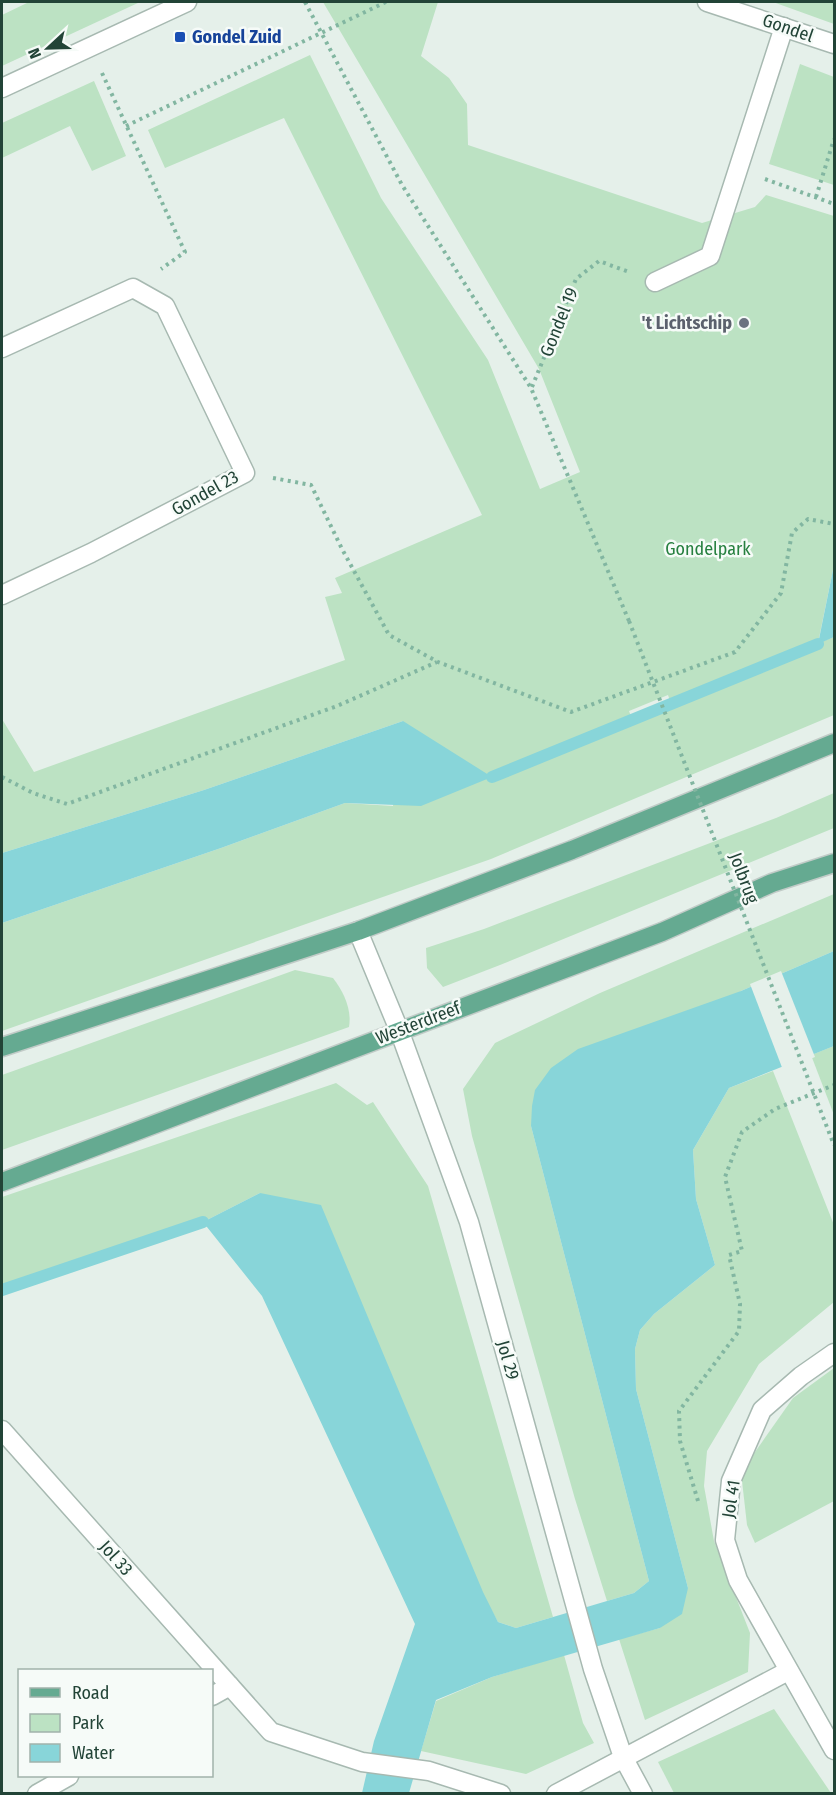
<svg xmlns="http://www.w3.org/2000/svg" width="836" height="1795" viewBox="0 0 836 1795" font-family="'Fira Sans Condensed',sans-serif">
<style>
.green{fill:#bce2c3;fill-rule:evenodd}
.water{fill:#88d5d9}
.pier{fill:#e5f0ea}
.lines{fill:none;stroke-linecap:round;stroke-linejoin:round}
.stream{stroke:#88d5d9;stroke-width:12}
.minor-casing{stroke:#a7b9b1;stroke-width:21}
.major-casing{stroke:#c1cbc7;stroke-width:21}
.path{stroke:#82b6a1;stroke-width:4;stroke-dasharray:3 4.5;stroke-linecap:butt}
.minor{stroke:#fff;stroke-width:18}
.major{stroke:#65aa91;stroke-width:18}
.path-bridge{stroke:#82b6a1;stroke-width:4;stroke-dasharray:3 4.5;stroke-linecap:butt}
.transit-dot{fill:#1a4fb4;stroke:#f6fbf8;stroke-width:2}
.worship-dot{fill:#6b7280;stroke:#f6fbf8;stroke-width:2}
.labels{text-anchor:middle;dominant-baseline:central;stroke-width:5;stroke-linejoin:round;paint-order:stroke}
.street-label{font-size:18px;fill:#224437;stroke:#f6fbf8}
.transit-label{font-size:18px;font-weight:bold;fill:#164399;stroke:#f6fbf8;text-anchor:start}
.worship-label{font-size:18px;font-weight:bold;fill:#5b616d;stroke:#f6fbf8;text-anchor:end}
.park-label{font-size:18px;fill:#278040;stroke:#f6fbf8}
</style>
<rect width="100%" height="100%" fill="#e5f0ea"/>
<g class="green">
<polygon points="29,2 140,2 2,66 2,15"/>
<path d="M323,2H438L421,56L449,78L467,104L468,145L702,223L755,207L766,195L834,216V565L818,643L834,637V715L491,859L2,1031V923L221,848L345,803L393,806L403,721L204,790L2,853V719L34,772L345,660L325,597L342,593L335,578L482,515L284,118L165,168L148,130L310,55L381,198L488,360L540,489L580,472L539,369ZM668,695L671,704L632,719L629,711Z"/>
<polygon points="773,2 834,2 834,24"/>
<polygon points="800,64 834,77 834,185 769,164"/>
<polygon points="94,81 126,156 92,171 70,126 2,158 2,123"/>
<polygon points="834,793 834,828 500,965 443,987 427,968 426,948 484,929 776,818"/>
<polygon points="834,894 834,951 741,991 531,1126 649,1581 634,1593 607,1601 575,1499 472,1136 463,1089 495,1043 600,993"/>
<path d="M295,970L333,978C344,992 352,1010 349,1027L2,1150V1075Z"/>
<polygon points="834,1046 834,1115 811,1055"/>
<polygon points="773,1071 834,1225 834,1302 759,1364 707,1451 704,1486 714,1541 750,1633 748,1672 645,1720 619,1639 660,1628 688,1588 636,1389 635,1349 640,1330 654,1314 715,1265 696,1199 693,1150 729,1088"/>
<polygon points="336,1083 367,1105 373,1102 428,1186 553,1617 516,1628 498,1622 260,1193 203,1222 2,1290 2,1197"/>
<polygon points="834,1368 834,1501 755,1543 747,1525 741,1472 793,1398"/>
<polygon points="564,1655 583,1723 594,1743 526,1774 421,1751 436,1701 492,1677"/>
<polygon points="774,1709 831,1793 674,1793 658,1762"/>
</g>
<g class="water">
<polygon points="834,565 834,637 818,644"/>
<polygon points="403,721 492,777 421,806 345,803 221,848 2,923 2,853 204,790"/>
<polygon points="834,951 834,1046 729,1088 693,1150 696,1199 715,1265 654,1314 640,1330 635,1349 636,1389 688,1588 682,1614 660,1628 492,1677 436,1700 409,1793 362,1793 374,1741 415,1624 262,1296 203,1222 260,1193 321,1205 483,1592 498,1622 516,1628 634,1593 649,1581 531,1126 532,1106 535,1090 551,1068 578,1049 741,991"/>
</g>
<polygon class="pier" points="781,971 815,1057 783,1070 750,984"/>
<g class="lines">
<g class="stream">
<polyline points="492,777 818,644"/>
<polyline points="2,1290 203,1222"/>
</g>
<defs>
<g id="minor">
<polyline points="707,2 834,44"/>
<polyline points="2,88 187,2"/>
<polyline points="655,282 710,256 784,27"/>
<polyline points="2,348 133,288 165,306 245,473 91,553 2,595"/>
<polyline points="358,931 399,1030 469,1222 593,1669 623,1757 643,1794"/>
<polyline points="834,1353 801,1376 762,1410 731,1481 725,1540 738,1580 834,1750"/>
<polyline points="2,1430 271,1732 362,1762 429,1771 501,1794"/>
<polyline points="212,1696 230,1686"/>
<polyline points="37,1794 69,1776"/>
<polyline points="556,1794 788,1671"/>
</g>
<g id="major">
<polyline points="2,1047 358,931 572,850 834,743"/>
<polyline points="2,1182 662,932 772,883 834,863"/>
</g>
</defs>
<use href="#minor" class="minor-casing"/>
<use href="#major" class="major-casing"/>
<g class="path">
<polyline points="305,2 402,185 531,388 629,621"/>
<polyline points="102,73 185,252 161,269"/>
<polyline points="126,126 386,2"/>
<polyline points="765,179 834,204"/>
<polyline points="816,197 834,139"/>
<polyline points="532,387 576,279 599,261 629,272"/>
<polyline points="273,478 311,485 342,549 389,635 438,662 571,712 735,652 781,593 792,533 808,519 834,524"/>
<polyline points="2,777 33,793 67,804 337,706 437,662"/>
<polyline points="698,1501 680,1441 679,1411 739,1331 740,1304 729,1255 742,1251 725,1177 742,1132 775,1109 834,1085"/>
</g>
<use href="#minor" class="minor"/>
<use href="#major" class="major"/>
<polyline class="path-bridge" points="629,621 834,1145"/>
</g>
<rect class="transit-dot" x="174" y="31" width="12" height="12" rx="3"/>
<circle class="worship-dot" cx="744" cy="323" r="6"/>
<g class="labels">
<g class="street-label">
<text transform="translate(788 28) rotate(19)">Gondel</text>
<text transform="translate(559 322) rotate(-68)">Gondel 19</text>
<text transform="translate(205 493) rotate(-29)">Gondel 23</text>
<text transform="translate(744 878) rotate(69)">Jolbrug</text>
<text transform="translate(418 1023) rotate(-21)">Westerdreef</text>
<text transform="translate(508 1360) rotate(74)">Jol 29</text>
<text transform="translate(731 1499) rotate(-81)">Jol 41</text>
<text transform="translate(116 1558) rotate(48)">Jol 33</text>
</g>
<g class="transit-label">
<text x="192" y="37">Gondel Zuid</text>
</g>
<g class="worship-label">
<text x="732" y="323">'t Lichtschip</text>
</g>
<g class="park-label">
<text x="708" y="549">Gondelpark</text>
</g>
</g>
<rect width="836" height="1795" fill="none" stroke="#224437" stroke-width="6"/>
<rect x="18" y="1669" width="195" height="108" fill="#f6fbf8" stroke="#a1b2ab" stroke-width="1.5"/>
<rect x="30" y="1688" width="30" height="9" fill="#65aa91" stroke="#a1b2ab" stroke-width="1.5"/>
<text x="72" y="1699" font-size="18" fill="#224437">Road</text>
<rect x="30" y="1714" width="30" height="18" fill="#bce2c3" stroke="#a1b2ab" stroke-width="1.5"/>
<text x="72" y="1729" font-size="18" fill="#224437">Park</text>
<rect x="30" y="1744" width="30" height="18" fill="#88d5d9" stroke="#a1b2ab" stroke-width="1.5"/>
<text x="72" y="1759" font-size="18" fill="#224437">Water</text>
<g transform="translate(48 48) rotate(248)" stroke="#f6fbf8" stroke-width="4.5" paint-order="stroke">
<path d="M0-4.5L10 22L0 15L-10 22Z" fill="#224437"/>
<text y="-9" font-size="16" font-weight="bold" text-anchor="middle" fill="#224437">N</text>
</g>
</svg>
